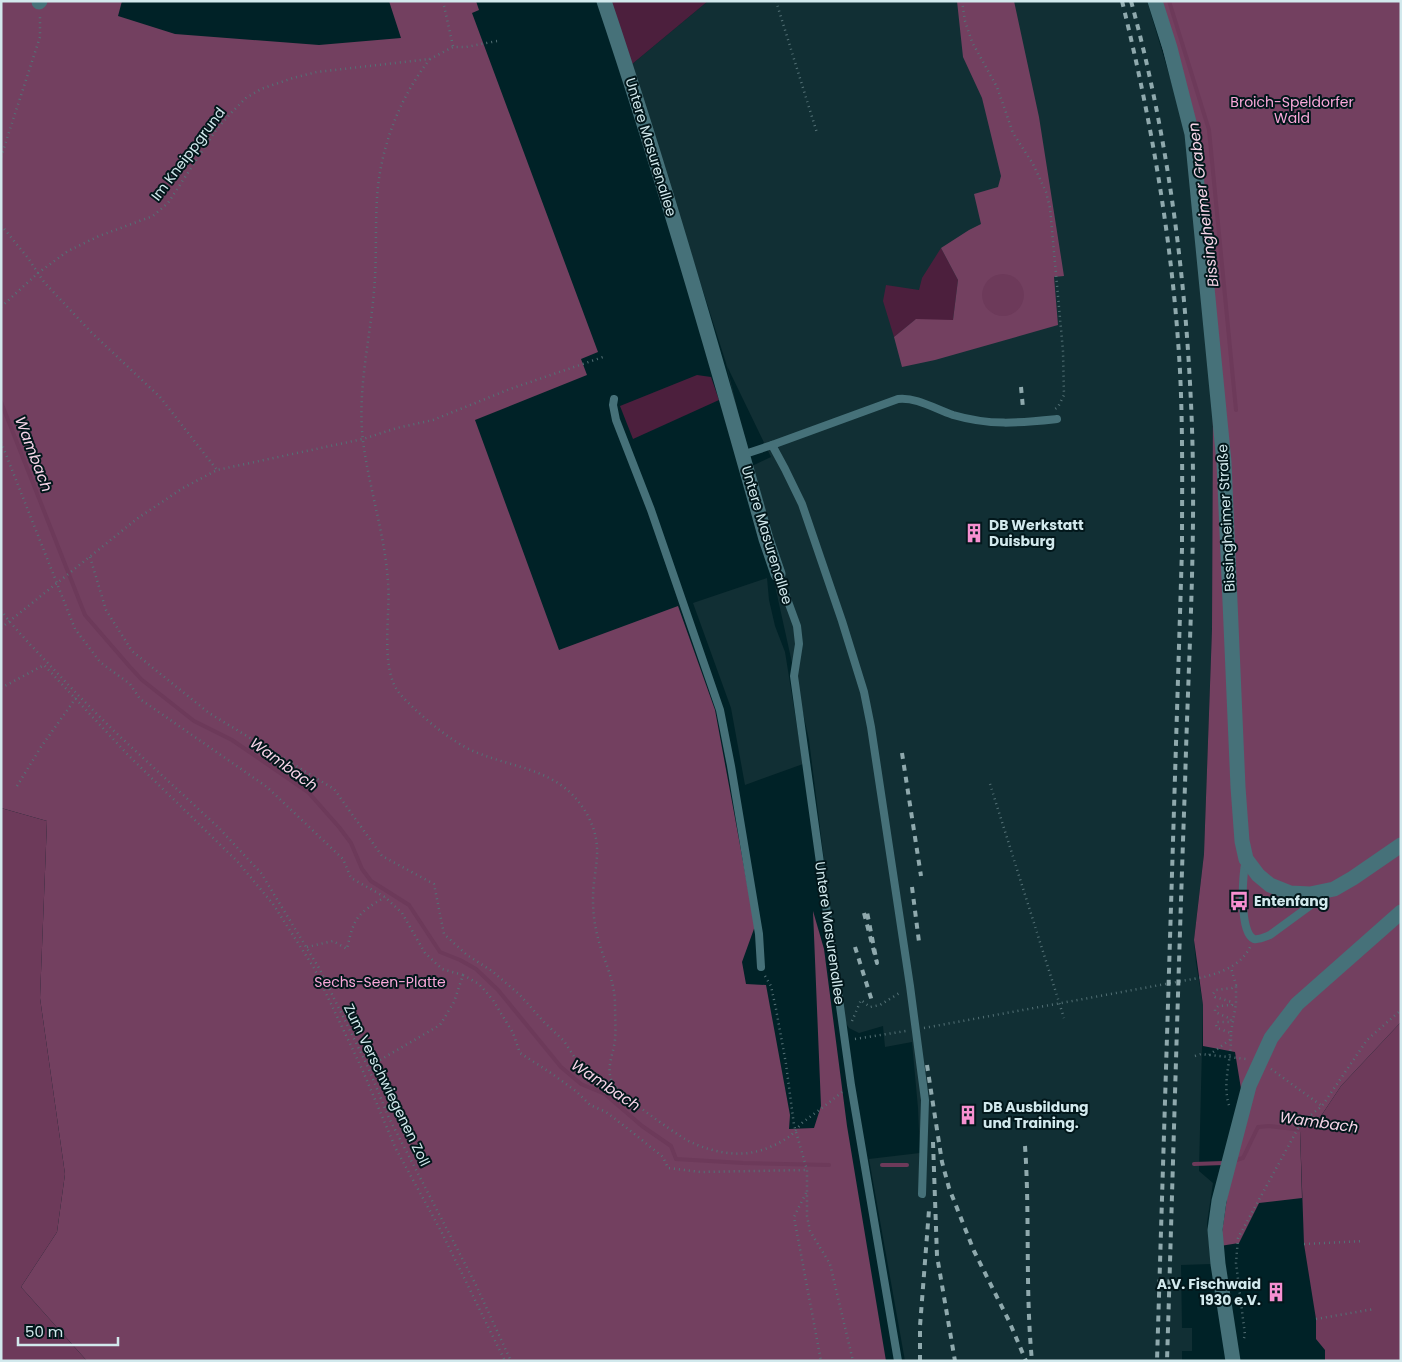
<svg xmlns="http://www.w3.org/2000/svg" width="1402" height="1362" viewBox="0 0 1402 1362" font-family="Poppins,sans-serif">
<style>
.built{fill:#112f34;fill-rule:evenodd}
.green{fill:#4c1f3d}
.forest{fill:#734060}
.water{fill:#6d3a5a}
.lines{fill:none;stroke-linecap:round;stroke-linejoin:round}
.stream{stroke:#6d3a5a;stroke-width:4}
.path{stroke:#547176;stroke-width:2.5;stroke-dasharray:1 4;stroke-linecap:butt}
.lane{stroke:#467179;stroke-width:8}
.street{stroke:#467179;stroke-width:15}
.rail{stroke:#8fa9ad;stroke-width:4;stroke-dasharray:6 6;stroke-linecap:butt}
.labels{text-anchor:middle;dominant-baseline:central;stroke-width:4;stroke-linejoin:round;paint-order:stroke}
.park-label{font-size:14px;fill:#faa8da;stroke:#02171b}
.street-label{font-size:14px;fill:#d2e9ed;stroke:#02171b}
.poi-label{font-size:14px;font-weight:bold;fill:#d2e9ed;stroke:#02171b;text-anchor:start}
.water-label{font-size:15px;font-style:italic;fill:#f7d5e8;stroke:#02171b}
</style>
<rect width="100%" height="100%" fill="#002227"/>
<g class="built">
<path d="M708,1H1147L1186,131L1213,392L1212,629L1204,854L1194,940L1196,963L1203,1005L1199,1171L1213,1183L1207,1223L1211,1264L1181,1265L1182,1328H1192V1351H1182V1361H905L869,1159L920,1153L918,1108L912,1042L885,1047L883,1026L859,1033L849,1028L844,1020L809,740L726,363L631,65ZM727,366L771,457L752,466H751Z"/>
<polygon points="767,578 769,600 775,626 785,652 803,764 745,785 731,708 693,603"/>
</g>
<g class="green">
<polygon points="611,1 708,1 631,65"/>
<polygon points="941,248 958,280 953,320 915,320 894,337 883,301 886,285 919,290 922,278"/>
<polygon points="697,375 711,377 719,400 633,439 620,406"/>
</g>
<g class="forest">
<polygon points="1,1 122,1 118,16 175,34 319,45 401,38 389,1 476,1 479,10 472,13 598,352 581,359 587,375 475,420 559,650 678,606 715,710 755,926 742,962 746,984 766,985 790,1115 789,1129 814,1128 821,1106 813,911 824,949 847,1126 886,1361 87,1361 21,1287 57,1232 65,1174 40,998 47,821 1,808"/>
<polygon points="957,1 1014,1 1039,117 1064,276 1054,277 1058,325 935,360 902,367 894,337 916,319 953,320 958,280 941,248 969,230 981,224 974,194 998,187 1001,176 982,98 963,57"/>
<polygon points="1149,1 1401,1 1401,1022 1341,1086 1321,1116 1300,1130 1302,1198 1259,1203 1239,1243 1220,1246 1242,1095 1235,1052 1203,1046 1203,1005 1194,940 1204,854 1212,629 1213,392 1186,131"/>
</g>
<g class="water">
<circle cx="1003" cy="295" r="21"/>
<polygon points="1,808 47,821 40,998 65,1174 57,1232 21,1287 87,1361 1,1361"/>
<polygon points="1401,1022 1401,1361 1325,1361 1325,1350 1316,1339 1316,1319 1304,1244 1300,1130 1321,1116 1341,1086"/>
</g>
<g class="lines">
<g class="stream">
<polyline points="1169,1 1209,130 1236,410"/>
<polyline points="1,402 85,615 130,667 142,680 194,721 232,740 308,792 339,827 351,843 362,869 371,881 409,905 440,952 460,960 476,969 498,990 561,1067 581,1084 605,1094 642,1126 671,1146 676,1159 743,1163 829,1165"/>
<polyline points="1233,1161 1243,1158 1258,1127 1269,1126 1304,1130"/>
<polyline points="1194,1164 1224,1163"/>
<polyline points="882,1165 907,1165"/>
</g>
<g class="path">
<polyline points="443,1 453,46"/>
<polyline points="776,1 817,133"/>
<polyline points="962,1 965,21 972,42 997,87 1013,133 1033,164 1046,192 1050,208 1063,351 1064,395 1058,407 1055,409"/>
<path d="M430,59C399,98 380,149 377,198C375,229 377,260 374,291C370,341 357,390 363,441C369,488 385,535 388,582C391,613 379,669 400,694C417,713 450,741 473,751C517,770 562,768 588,816C605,849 593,867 593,900C593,914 595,928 599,942C605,963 615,982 615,1004C615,1016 616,1028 615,1040C613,1055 606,1068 612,1082C617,1093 672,1131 685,1139C704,1150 733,1157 754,1152C765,1150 778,1144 787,1138C794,1134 797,1128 802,1123C815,1113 829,1103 842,1092"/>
<polyline points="1,157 40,37 40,15"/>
<polyline points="1,225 28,258 44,282 91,332 160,397 217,470"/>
<polyline points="1,307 38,273 68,251 99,236 153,216 168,203 216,130 231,113 246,98 261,89 293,78 317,72 430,59 453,47 466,47 497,41"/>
<polyline points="1,442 75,629 100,662 130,684 140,699 267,787 343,859 351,878 385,897 402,913 425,953 442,969 463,975 454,1002 440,1025 368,1067"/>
<polyline points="90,557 106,610 132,651 209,713 334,789 382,856 434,884 444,934 467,955 492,971 520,995 544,1022 564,1041 577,1061 613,1086"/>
<polyline points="1,610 9,621 26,640 78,695 114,731 219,828 261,873 319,968 368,1067 389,1118 475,1283 511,1361"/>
<polyline points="1,628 138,518 183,488 217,470 363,439 397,428 433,420 510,389 606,356"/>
<polyline points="1,688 44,665 129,756 237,861 273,904 314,968 362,1069 396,1149 441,1231 505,1361"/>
<polyline points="990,784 1064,1018"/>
<polyline points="17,786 41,747 78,695"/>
<path d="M307,947L333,941L347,949C354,917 357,914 385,897"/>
<polyline points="463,975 479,984 493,1000 513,1033 520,1053 551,1073 577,1092 590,1105 606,1112 632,1132 663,1157 668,1168 700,1172 807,1170"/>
<polyline points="765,976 771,986 776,1009 786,1064 794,1125 807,1170 807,1216 810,1231 830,1264 853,1361"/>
<polyline points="852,1021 861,1000 870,1007 880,1005 901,992"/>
<path d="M924,1028L1204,977C1223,972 1241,965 1250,947"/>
<polyline points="1231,1032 1236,1004 1236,985"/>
<polyline points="855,1039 906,1031"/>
<polyline points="1209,1055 1231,1039 1231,1033 1217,1028 1216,1025 1217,1022 1231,1022 1231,1019 1215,1012 1215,1009 1218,1006 1232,1005 1232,1002 1215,997 1213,994 1216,990 1232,988 1236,985 1231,968"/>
<polyline points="1195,1056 1201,1054 1246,1059"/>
<polyline points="1271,1069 1322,1106"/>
<path d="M1229,1105C1222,1083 1231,1062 1231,1039"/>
<polyline points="806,1193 794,1217 821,1361"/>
<polyline points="1304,1244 1363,1241"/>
<polyline points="1316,1319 1374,1309"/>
<polyline points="1244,1338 1245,1335 1236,1263 1238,1238 1301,1123 1322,1106 1367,1040 1401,1010"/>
</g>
<g class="lane">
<polyline points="614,399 613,405 616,420 651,510 720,710 731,766 759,934 761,967"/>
<polyline points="772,445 785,469 802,504 842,621 864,692 871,727 910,986 925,1100 922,1194"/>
<path d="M742,455L772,445L898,399C917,397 935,409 953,415C991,426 1018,423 1057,419"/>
<polyline points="778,574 797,626 799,644 794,676 851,1085 898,1361"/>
<path d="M1246,860C1242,874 1239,933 1254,939C1259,940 1265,937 1270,935L1326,894"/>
</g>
<g class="street">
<path d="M604,1C664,179 716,359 766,539L778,574"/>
<polyline points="1155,1 1170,48 1192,134 1224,462 1238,787 1242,841 1246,859 1258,875 1270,885 1290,893 1310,894 1334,889 1353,878 1401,845"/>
<polyline points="39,2 40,1"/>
<polyline points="1233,1361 1218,1264 1215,1230 1219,1201 1249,1086 1271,1038 1297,1004 1401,912"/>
</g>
<g class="rail">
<path d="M1122,1C1152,123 1173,246 1180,371C1183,431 1182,490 1182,549L1157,1361"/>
<path d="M1131,1C1169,140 1187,285 1192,428C1196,547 1188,666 1185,785C1178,977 1173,1169 1167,1361"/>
<polyline points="1021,387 1023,408"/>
<polyline points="902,753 921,876"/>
<polyline points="912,887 919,942"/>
<polyline points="864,913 877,963 867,912"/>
<polyline points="855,947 872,1001"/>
<polyline points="927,1065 942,1162 949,1188 974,1251 1009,1321 1026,1361"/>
<polyline points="933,1142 937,1256 955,1361"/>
<path d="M1025,1146C1030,1217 1025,1289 1032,1361"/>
<polyline points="920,1361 920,1326 929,1210"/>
</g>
</g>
<defs>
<symbol id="building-bare" viewBox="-9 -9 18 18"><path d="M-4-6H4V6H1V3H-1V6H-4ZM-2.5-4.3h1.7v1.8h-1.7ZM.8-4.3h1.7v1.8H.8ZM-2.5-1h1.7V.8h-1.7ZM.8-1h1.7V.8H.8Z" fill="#f690d0" stroke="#02171b" stroke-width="2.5" paint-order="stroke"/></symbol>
<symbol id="bus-bare" viewBox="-9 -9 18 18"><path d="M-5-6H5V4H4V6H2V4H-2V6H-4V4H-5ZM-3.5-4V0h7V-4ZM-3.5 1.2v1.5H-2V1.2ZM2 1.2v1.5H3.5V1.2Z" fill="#f690d0" stroke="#02171b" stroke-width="2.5" paint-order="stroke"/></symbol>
</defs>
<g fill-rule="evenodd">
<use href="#building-bare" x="960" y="519" width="28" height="28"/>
<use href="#bus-bare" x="1225" y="887" width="28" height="28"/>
<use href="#building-bare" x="954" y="1101" width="28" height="28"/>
<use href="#building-bare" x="1262" y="1278" width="28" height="28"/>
</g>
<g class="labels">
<g class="park-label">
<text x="1292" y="102">Broich-Speldorfer<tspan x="1292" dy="16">Wald</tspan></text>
<text x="380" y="982">Sechs-Seen-Platte</text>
</g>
<g class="street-label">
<text transform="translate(651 147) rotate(73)">Untere Masurenallee</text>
<text transform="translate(188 154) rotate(-53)">Im Kneippgrund</text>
<text transform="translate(1226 518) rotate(-93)">Bissingheimer Straße</text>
<text transform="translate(767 535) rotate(73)">Untere Masurenallee</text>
<text transform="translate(830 933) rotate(82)">Untere Masurenallee</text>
<text transform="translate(387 1085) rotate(64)">Zum Verschwiegenen Zoll</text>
</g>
<g class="poi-label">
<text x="989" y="525">DB Werkstatt<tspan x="989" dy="16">Duisburg</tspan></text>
<text x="1254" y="901">Entenfang</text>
<text x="983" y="1107">DB Ausbildung<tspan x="983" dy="16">und Training.</tspan></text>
<text x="1261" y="1284" text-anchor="end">A.V. Fischwaid<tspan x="1261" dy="16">1930 e.V.</tspan></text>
</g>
<g class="water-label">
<text transform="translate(1203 205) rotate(-97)">Bissingheimer Graben</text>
<text transform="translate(34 454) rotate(69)">Wambach</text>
<text transform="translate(284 764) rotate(36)">Wambach</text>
<text transform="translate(606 1085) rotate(34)">Wambach</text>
<text transform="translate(1319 1122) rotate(8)">Wambach</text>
</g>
</g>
<rect width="1402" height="1362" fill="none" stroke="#d2e9ed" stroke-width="5"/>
<path d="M18 1337v8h100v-8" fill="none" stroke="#d2e9ed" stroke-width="2.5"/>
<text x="25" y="1337" font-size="15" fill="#d2e9ed" stroke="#02171b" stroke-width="4" paint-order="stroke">50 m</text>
</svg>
